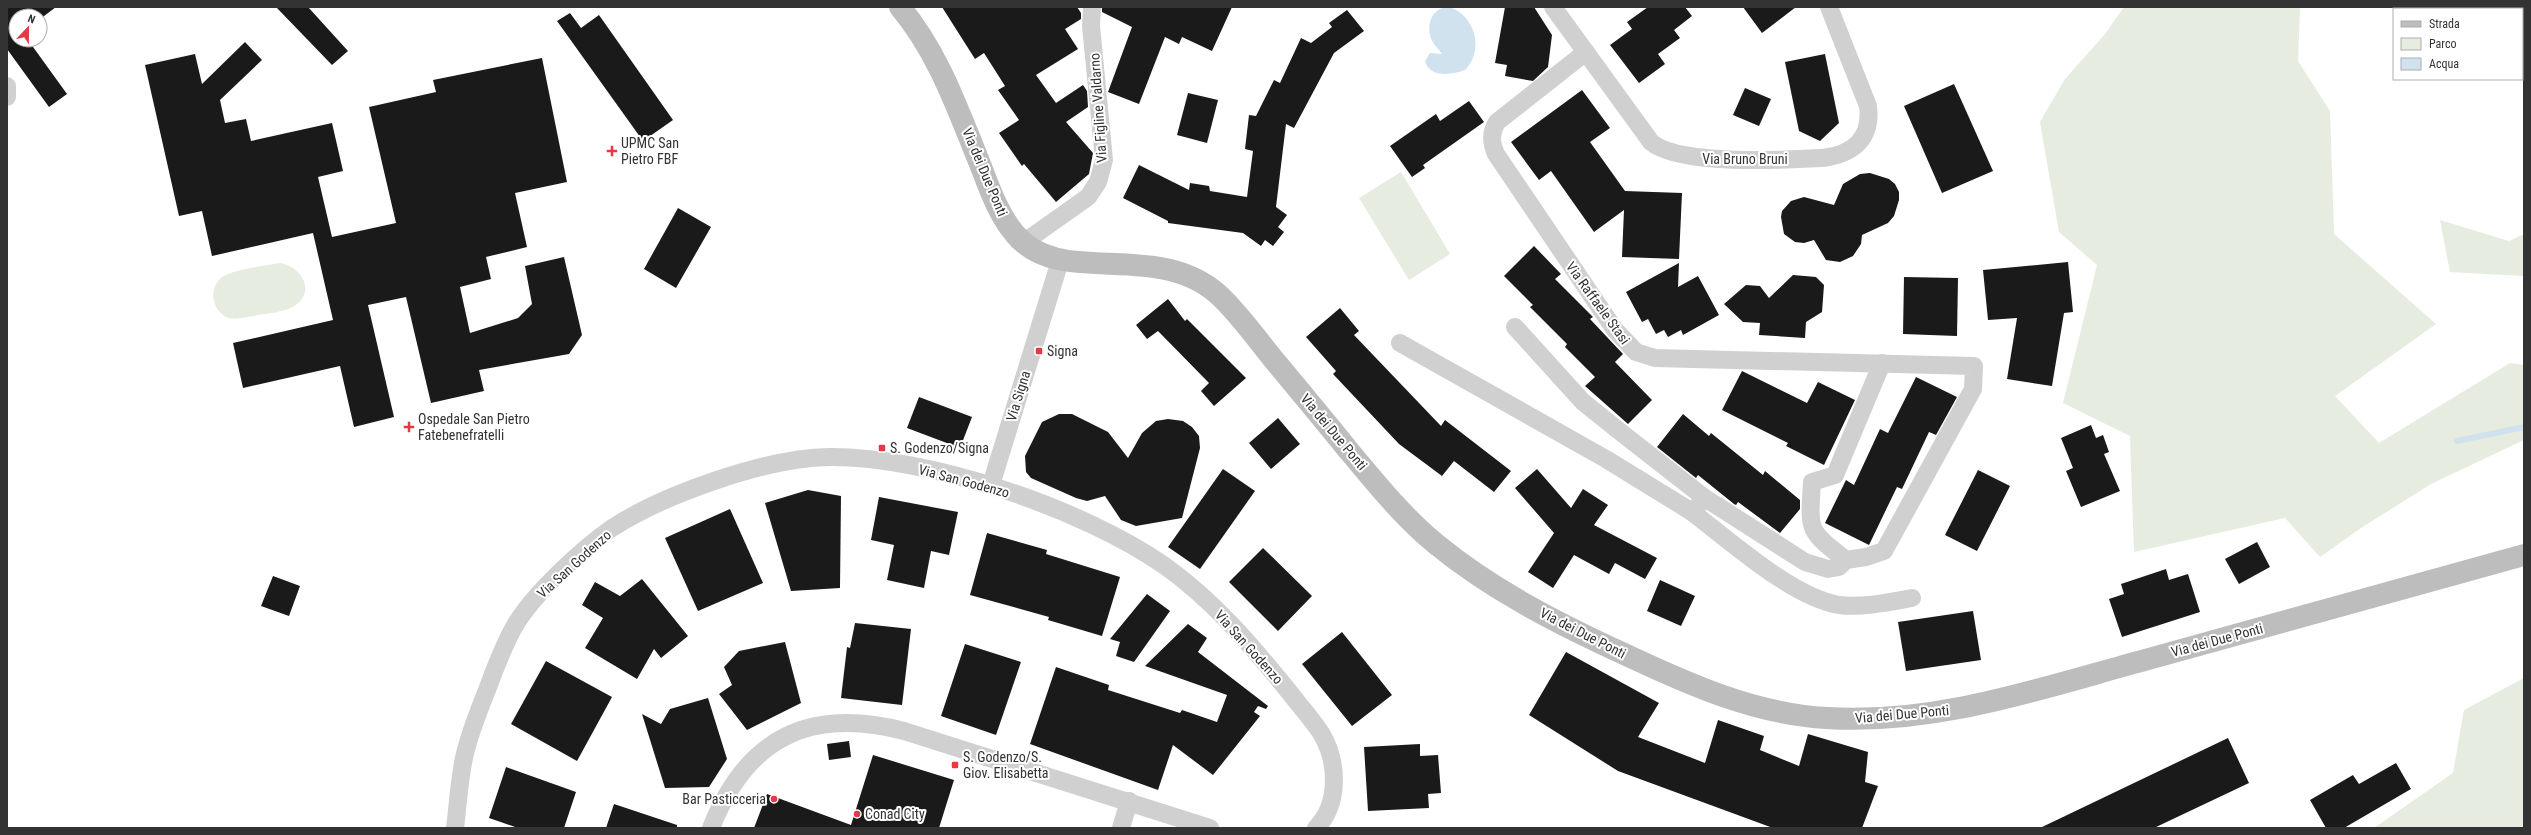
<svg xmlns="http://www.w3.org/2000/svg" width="2531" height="835" viewBox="0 0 2531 835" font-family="'Roboto Condensed',sans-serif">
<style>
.green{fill:#e6ecdf}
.water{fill:#cfe2ee}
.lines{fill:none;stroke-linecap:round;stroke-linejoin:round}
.stream{stroke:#cfe2ee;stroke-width:6}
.building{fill:#1a1a1a}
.street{stroke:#d0d0d0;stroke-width:18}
.secondary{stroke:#bdbdbd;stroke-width:22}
.poi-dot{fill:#e63946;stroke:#fff;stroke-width:1.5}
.labels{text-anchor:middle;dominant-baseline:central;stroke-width:4;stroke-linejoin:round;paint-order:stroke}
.street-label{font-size:14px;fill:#333;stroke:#fff}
.poi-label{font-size:14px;fill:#333;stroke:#fff;text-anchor:start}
</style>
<rect width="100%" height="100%" fill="#fff"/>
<g class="green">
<polygon points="2124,7 2300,7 2298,61 2330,111 2334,234 2436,324 2335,396 2379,443 2510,363 2524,365 2524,440 2431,484 2361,528 2320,557 2285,518 2134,552 2130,436 2063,403 2097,265 2059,232 2040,122 2065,79 2105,34"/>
<polygon points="1401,172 1450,254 1409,280 1359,198"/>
<polygon points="2440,220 2509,241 2524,234 2524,276 2450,272"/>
<path d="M280,263C299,266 316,288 297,304C286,313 266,313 253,316C245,317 237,320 229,318C212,312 208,289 221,278C233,269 265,266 280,263Z"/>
<polygon points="2524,678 2524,828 2374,828 2453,773 2464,710"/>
</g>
<path class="water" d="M1449,7C1475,15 1485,50 1465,70C1452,75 1429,78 1425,61L1430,53L1442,54C1438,48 1431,42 1430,35C1427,21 1434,7 1449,7Z"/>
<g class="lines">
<polyline class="stream" points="2457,441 2524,427"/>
</g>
<g class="building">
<polygon points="7,7 56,7 40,19 40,16 16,16 16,40 28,40 67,94 49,107 7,49"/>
<polygon points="276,7 308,7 348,51 332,65"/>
<polygon points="942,7 1077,7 1081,13 1081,19 1065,29 1078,49 1036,75 1056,103 1083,85 1087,91 1088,107 1066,122 1093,153 1089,174 1056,202 1024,164 1022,166 999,133 1019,120 998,90 1005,86 984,53 975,59"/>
<polygon points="1102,7 1232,7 1212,51 1182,37 1179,44 1165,37 1139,104 1108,92 1132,27 1102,12"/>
<polygon points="1505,7 1534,7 1552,35 1548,67 1533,81 1505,76 1507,65 1495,63"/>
<polygon points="1648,7 1685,7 1692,16 1674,30 1680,38 1658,54 1665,64 1639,83 1610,45 1632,29 1627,22"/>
<polygon points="1743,7 1796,7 1762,33"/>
<polygon points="1347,10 1364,31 1334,53 1294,128 1286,124 1276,207 1287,215 1278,227 1284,232 1273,246 1265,240 1261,246 1243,233 1168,223 1168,221 1123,198 1139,165 1189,190 1190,183 1209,186 1210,191 1247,197 1253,151 1245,149 1249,115 1256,116 1274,80 1280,83 1301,38 1311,43 1332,27 1329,23"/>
<polygon points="570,13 581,28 599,15 673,120 643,141 557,21"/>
<polygon points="245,42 262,60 220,100 225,123 246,119 251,141 332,123 343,171 318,177 332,237 396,223 369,107 436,92 433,80 542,58 567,182 515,193 527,247 486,257 491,279 460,287 470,333 518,318 532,304 525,266 564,257 582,335 569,354 479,370 484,391 431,403 406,297 368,305 394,417 354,427 340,366 243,388 233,343 333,320 313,233 212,256 202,211 179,216 145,65 195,54 202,84"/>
<polygon points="1825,54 1839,123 1820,141 1799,131 1785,62"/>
<polygon points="1954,84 1993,171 1942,193 1904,106"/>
<polygon points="1745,88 1771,99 1759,126 1733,115"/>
<polygon points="1582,90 1610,128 1590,142 1625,191 1682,193 1679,259 1622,257 1624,210 1594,232 1551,171 1539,180 1511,142"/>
<polygon points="1188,93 1218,100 1207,143 1177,135"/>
<polygon points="1469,101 1484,122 1423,165 1425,168 1412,177 1390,146 1436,114 1440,121"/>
<polygon points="1870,173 1889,179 1895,184 1899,192 1899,200 1894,216 1888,223 1862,235 1861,244 1853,256 1840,262 1826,260 1814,240 1804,243 1795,242 1784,234 1781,217 1782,211 1791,201 1804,197 1834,205 1843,184 1860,174"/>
<polygon points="678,208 711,227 676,288 644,269"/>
<polygon points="1534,246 1561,274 1555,279 1593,317 1590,319 1623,354 1615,362 1652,400 1628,424 1585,386 1595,377 1565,347 1567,344 1530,307 1533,305 1504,276"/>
<polygon points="2068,262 2073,312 2064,313 2052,386 2007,379 2017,318 1988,320 1983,270"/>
<polygon points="1679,263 1678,287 1698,276 1719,315 1683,335 1681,330 1668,337 1664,330 1656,334 1648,319 1642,322 1626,292"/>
<polygon points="1793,275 1816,277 1824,285 1822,312 1806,322 1805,338 1759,335 1760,323 1743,322 1724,304 1746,285 1760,286 1769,298"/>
<polygon points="1904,277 1958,278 1957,336 1903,334"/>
<polygon points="1168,299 1185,321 1187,319 1246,378 1214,406 1201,391 1209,383 1158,331 1147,339 1136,325"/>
<polygon points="1340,308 1359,331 1354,335 1441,426 1445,420 1511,471 1494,492 1454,461 1442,476 1399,444 1333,374 1336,371 1306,337"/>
<polygon points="1742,371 1807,403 1818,382 1855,400 1824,465 1786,446 1788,443 1722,410"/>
<polygon points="1916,377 1957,397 1936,435 1929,432 1902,489 1897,487 1869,545 1825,523 1846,480 1854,485 1880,429 1888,433"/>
<polygon points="919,397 972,417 960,448 907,428"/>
<polygon points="1059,414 1072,414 1108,432 1128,458 1142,433 1156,421 1168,419 1183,421 1192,427 1199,436 1200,448 1182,518 1136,526 1121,520 1105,496 1087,501 1076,498 1031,478 1026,472 1025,456 1042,422"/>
<polygon points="1683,414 1709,436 1711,433 1763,475 1765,471 1800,500 1800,509 1780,533 1738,502 1736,505 1734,504 1698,475 1696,478 1657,447"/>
<polygon points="1278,418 1300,444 1271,469 1249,443"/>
<polygon points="2091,425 2096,438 2103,435 2109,452 2104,454 2120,491 2081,507 2066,471 2073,468 2061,438"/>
<polygon points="1223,469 1255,491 1200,569 1168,547"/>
<polygon points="1537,469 1571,508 1583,489 1608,505 1594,525 1657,558 1645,579 1615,563 1609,574 1574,555 1553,588 1528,572 1554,533 1515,488"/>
<polygon points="1978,470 2010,486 1977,551 1945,535"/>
<polygon points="808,490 841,496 840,588 791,591 765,503"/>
<polygon points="879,497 958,512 949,555 931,551 924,588 887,580 894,545 871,540"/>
<polygon points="730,509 763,583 698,611 665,538"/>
<polygon points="987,533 1047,550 1046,554 1120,577 1102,636 1048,620 1049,617 970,595"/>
<polygon points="2257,542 2270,567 2239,584 2225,559"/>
<polygon points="1263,548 1312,596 1278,631 1229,582"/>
<polygon points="2166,569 2169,580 2188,574 2200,612 2122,637 2109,599 2124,594 2121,584"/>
<polygon points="273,576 300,586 289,616 261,606"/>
<polygon points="642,579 688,636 661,658 654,649 637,679 585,648 603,618 582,605 595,582 620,596"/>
<polygon points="1660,580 1695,596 1681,626 1647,611"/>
<polygon points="1147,594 1170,611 1134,662 1116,656 1120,642 1110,639"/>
<polygon points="1973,611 1981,660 1906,671 1898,622"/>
<polygon points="855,623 911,629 902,705 841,698 847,647 850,648"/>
<polygon points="1188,624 1207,638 1198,652 1268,706 1266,709 1258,706 1254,712 1260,716 1213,775 1173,745 1158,790 1030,744 1056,667 1109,685 1108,690 1180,713 1182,710 1217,722 1227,695 1145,666"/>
<polygon points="1342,632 1392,695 1352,726 1302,664"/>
<polygon points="785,642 801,703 747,730 719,694 732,685 724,667 739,651"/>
<polygon points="965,644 1021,662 996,735 941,716"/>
<polygon points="1566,652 1659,703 1638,737 1705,763 1718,720 1764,736 1760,750 1799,766 1808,734 1868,752 1865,782 1878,786 1862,828 1773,828 1618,771 1529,715"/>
<polygon points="546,661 612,697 577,761 511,724"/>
<polygon points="708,698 727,759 709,787 665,788 642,714 661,724 670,709"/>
<polygon points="2228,738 2249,783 2154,828 2040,828"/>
<polygon points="849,741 851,757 829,760 827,744"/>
<polygon points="1420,744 1420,756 1438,755 1441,793 1428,794 1429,808 1368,811 1364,747"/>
<polygon points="873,755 954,780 939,828 754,828 767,794 851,825"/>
<polygon points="2396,763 2411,789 2344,828 2326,828 2310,800 2353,775 2359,784"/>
<polygon points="506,767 576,792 564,828 518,828 489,818"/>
<polygon points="614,804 677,825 677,828 606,828"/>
</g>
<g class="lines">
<g class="street">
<path d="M1553,7L1651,142C1679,166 1785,160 1823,158C1854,154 1872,138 1868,106L1829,7"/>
<polyline points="7,86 7,97"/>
<polyline points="1023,243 1088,197 1098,182 1104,160 1091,26 1092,7"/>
<path d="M1515,327L1583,402L1623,434L1705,498L1805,562L1828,569L1839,567L1846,560L1866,557L1884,551L1973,389L1974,366L1655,358L1636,352L1615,330L1496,154C1491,143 1490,133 1497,122L1586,52"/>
<polyline points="1400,343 1606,459 1692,512 1705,498"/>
<polyline points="991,485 1060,261"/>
<path d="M1692,512C1730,541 1792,597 1839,605C1862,608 1890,602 1912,598"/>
<path d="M1846,560C1807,530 1809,531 1812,482L1835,475L1882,363"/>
<path d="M455,828C458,805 459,781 464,758C470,729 483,702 493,674C500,656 507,638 517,622C537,591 582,549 612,528C665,494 766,458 829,457C928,456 1084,509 1165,566C1213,600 1253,647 1290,693C1300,706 1312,719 1321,733C1338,761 1340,804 1316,828"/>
<path d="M711,828C747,737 810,707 904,731L1210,828"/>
<polyline points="1121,828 1129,801"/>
</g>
<path class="secondary" d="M900,7C939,54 957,108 980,164C989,187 998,214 1015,234C1060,290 1161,236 1223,299C1242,318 1257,339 1274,360C1299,390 1324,420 1349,451C1376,483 1403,517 1436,544C1492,590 1557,623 1622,653C1688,684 1754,714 1827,718C1936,725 2041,688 2145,660C2271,625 2398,590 2524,555"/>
</g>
<g class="poi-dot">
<path d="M610 145h4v4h4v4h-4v4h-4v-4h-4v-4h4z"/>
<rect x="1035" y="347" width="8" height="8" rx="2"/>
<path d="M407 421h4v4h4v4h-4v4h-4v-4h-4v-4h4z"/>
<rect x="878" y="444" width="8" height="8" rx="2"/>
<rect x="951" y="761" width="8" height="8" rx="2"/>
<circle cx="774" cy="799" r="4"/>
<circle cx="857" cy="814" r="4"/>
</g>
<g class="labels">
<g class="street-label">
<text transform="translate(1098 108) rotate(-94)">Via Figline Valdarno</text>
<text x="1745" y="159">Via Bruno Bruni</text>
<text transform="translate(985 172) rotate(67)">Via dei Due Ponti</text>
<text transform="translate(1598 303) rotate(54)">Via Raffaele Stasi</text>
<text transform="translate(1018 396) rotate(-73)">Via Signa</text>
<text transform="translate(1334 432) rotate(50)">Via dei Due Ponti</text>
<text transform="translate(964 481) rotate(15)">Via San Godenzo</text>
<text transform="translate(574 564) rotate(-42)">Via San Godenzo</text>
<text transform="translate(1583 633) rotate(27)">Via dei Due Ponti</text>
<text transform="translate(2217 640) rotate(-15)">Via dei Due Ponti</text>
<text transform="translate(1249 647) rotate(48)">Via San Godenzo</text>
<text transform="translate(1902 714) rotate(-5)">Via dei Due Ponti</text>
</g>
<g class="poi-label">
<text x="621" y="143">UPMC San<tspan x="621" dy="16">Pietro FBF</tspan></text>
<text x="1047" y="351">Signa</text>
<text x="418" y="419">Ospedale San Pietro<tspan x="418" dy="16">Fatebenefratelli</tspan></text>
<text x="890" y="448">S. Godenzo/Signa</text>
<text x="963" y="757">S. Godenzo/S.<tspan x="963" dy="16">Giov. Elisabetta</tspan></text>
<text x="766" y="799" text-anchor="end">Bar Pasticceria</text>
<text x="865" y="814">Conad City</text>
</g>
</g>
<rect width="2531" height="835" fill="none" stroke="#333333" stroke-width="16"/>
<rect x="2393" y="8" width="130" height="72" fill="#ffffff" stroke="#adadad"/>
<rect x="2401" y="21" width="20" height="6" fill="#bdbdbd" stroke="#adadad"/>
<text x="2429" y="28" font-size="12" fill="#333333">Strada</text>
<rect x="2401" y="38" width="20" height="12" fill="#e6ecdf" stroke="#adadad"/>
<text x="2429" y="48" font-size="12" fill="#333333">Parco</text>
<rect x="2401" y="58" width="20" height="12" fill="#cfe2ee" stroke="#adadad"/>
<text x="2429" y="68" font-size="12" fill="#333333">Acqua</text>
<g transform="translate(28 28) rotate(22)"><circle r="19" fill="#ffffff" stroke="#adadad"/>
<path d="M0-3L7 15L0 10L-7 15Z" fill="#e63946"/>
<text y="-6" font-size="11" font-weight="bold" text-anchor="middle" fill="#333333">N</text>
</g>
</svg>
